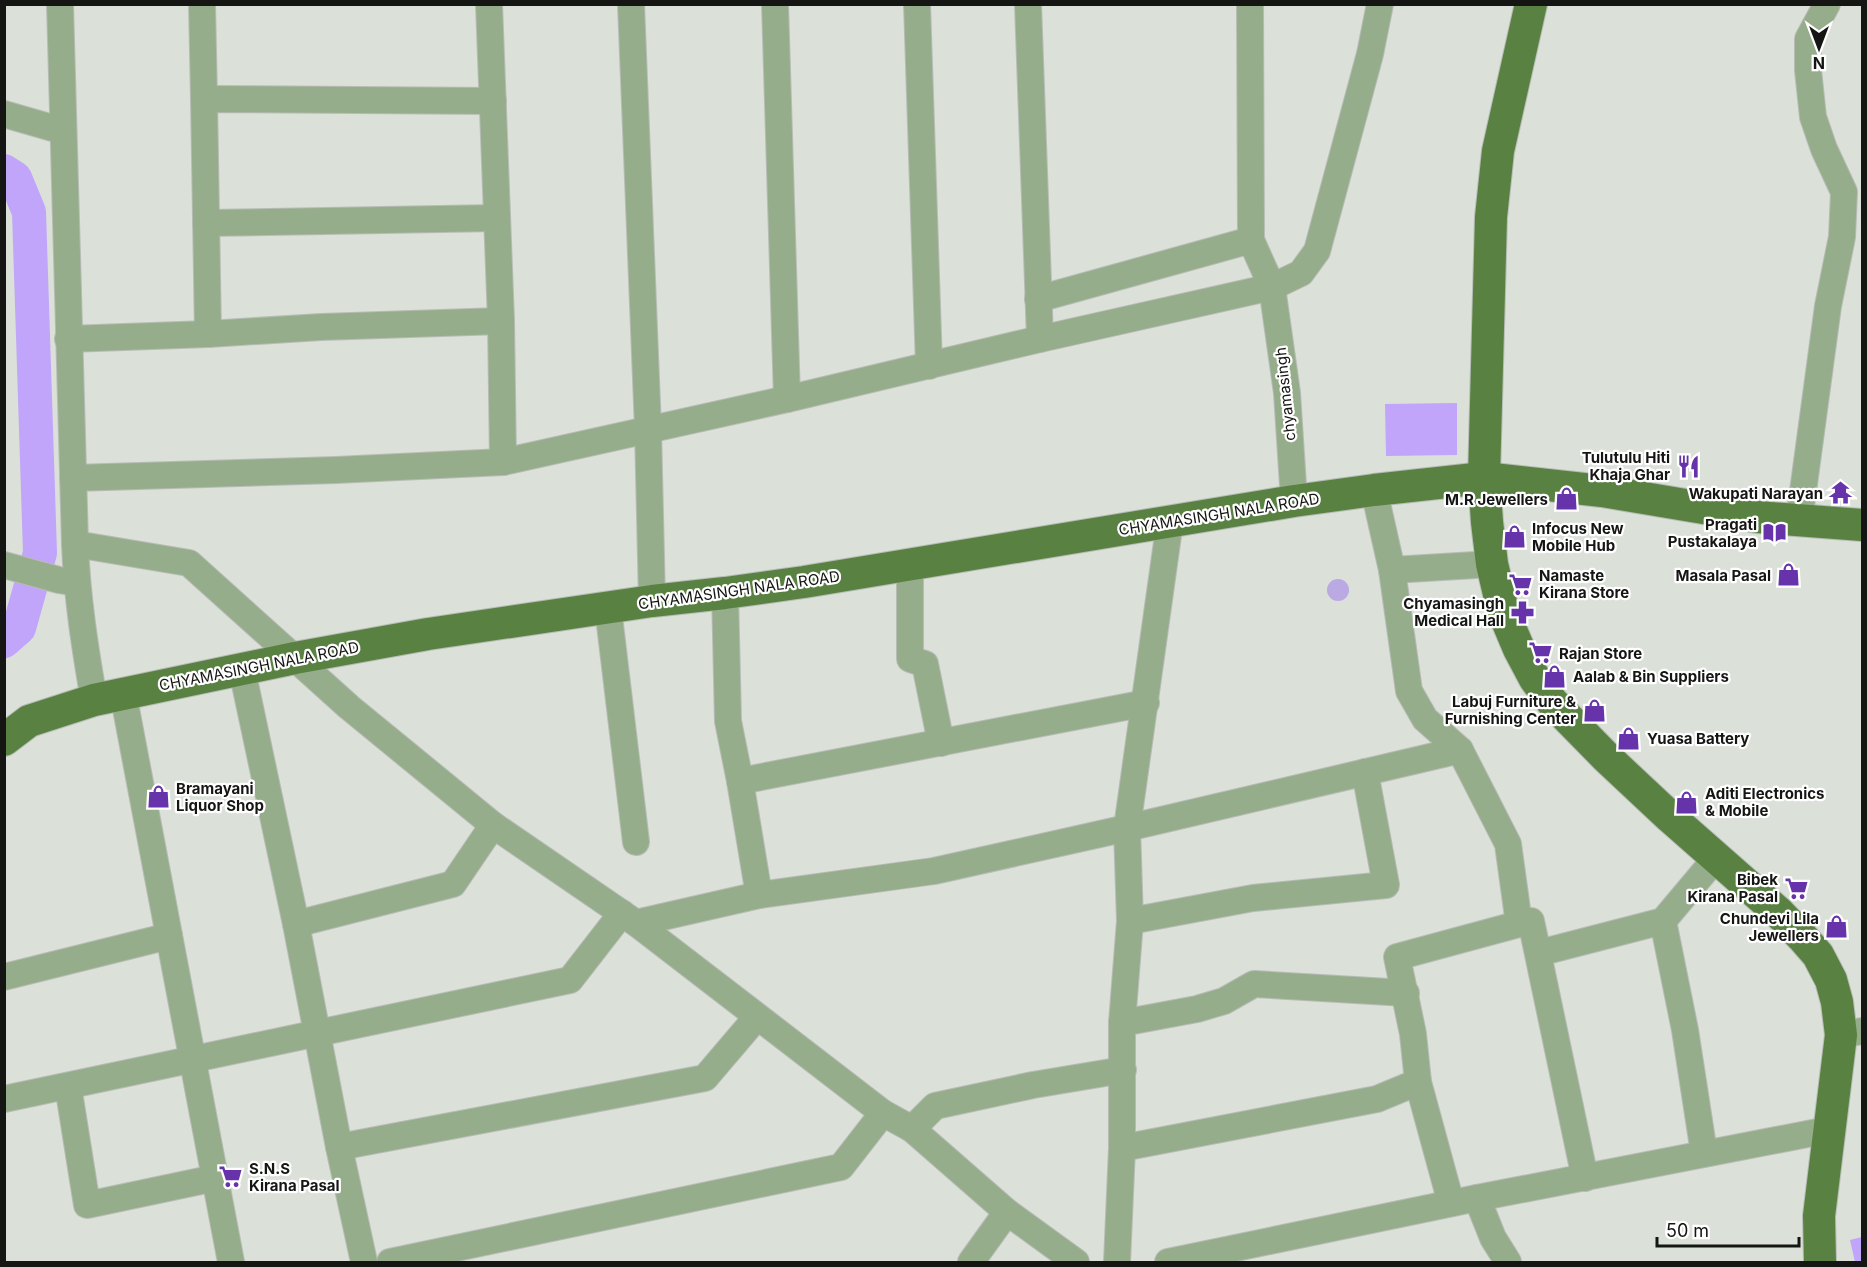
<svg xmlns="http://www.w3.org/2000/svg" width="1867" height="1267" viewBox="0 0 1867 1267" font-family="Inter,sans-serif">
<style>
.green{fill:#baa9e2}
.water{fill:#c0a5fa}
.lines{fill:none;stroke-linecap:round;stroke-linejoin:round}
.river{stroke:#c0a5fa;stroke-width:34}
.minor-casing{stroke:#b7bcb6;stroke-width:28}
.major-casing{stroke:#b7bcb6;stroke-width:34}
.minor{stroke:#96ad8b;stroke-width:26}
.major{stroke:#598242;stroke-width:32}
.labels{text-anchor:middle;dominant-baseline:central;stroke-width:4.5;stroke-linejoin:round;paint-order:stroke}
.street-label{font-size:15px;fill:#151614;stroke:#fff}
.poi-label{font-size:15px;font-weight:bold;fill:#151614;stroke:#fff;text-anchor:end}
</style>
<rect width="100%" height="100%" fill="#dbe0d9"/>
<circle class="green" cx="1338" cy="590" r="11"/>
<g class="water">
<polygon points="1457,403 1457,455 1386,456 1385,404"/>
<polygon points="1862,1237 1862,1262 1855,1262 1850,1240"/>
</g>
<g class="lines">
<polyline class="river" points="4,171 15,178 29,212 40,553 19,628 4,641"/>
<defs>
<g id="minor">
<polyline points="60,4 75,544 189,563 349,707 493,825 636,923 883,1113 912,1129 1007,1212 1076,1262"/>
<polyline points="202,4 204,99"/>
<polyline points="489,4 501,321 503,462"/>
<polyline points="631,4 648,429 652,601"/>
<polyline points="775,4 787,399"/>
<polyline points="917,4 929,366"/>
<polyline points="1028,4 1040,339"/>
<polyline points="4,114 63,131"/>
<polyline points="206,223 497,218"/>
<polyline points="1251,240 1272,287 1287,393 1294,501"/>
<polyline points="1038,299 1251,240 1250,4"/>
<polyline points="208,334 204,99 493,101"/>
<polyline points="68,339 208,334 321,327 501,321"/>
<polyline points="73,478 336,470 503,462 787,399 1040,339 1272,287 1301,273 1317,251 1370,54 1380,4"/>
<polyline points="1374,490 1392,570 1492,564"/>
<polyline points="1799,521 1828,306 1842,237 1844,192 1824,149 1813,117 1808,70 1808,39 1827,4"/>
<path d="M75,544C77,597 85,648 94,700"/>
<polyline points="910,564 910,659 925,664 941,743"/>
<polyline points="4,565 59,580 77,583"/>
<polyline points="1392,570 1409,691 1425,719 1460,750 1508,844 1519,924 1531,921 1585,1178"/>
<polyline points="725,593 728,721 740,781"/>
<polyline points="608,608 636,842"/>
<polyline points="242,670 296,924 339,1147 364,1262"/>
<polyline points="123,693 231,1262"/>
<polyline points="759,895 740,781 1146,703"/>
<polyline points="1130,921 1253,898 1386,885 1365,772"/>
<polyline points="1663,921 1685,1030 1704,1153"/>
<polyline points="636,923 759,895 934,871 1127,828 1460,750"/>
<polyline points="296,924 453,884 493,825"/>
<polyline points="1539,953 1663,921 1716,858"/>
<polyline points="4,977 169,936"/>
<polyline points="1122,1023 1197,1009 1224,1001 1254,984 1406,993"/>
<polyline points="1841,1035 1862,1031"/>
<polyline points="68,1086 87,1205 215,1178"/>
<polyline points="4,1099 570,980 622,913"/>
<polyline points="912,1129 935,1106 1033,1085 1123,1070"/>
<polyline points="339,1147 705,1078 757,1017"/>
<polyline points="1122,1148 1377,1099 1418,1082"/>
<polyline points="1477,1198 1493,1238 1508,1262"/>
<polyline points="1451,1203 1418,1082 1413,1034 1397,957 1519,924"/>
<polyline points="390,1262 841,1167 883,1113"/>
<polyline points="971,1262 1007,1212"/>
<polyline points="1117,1262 1122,1148 1122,1023 1130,921 1127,828 1170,521"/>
<polyline points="1168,1262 1477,1198 1828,1130"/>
</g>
<g id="major">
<polyline points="1531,4 1498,151 1491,217 1484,478 1487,522 1492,564 1503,611 1519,649 1535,679 1553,703 1606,757 1670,817 1779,913 1804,939 1818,955 1831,980 1837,1002 1841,1035 1819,1216 1820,1262"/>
<polyline points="4,740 29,721 94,700 295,658 428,634 652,601 725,593 804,582 1294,501 1374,490 1484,478 1602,491 1757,517 1862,525"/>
</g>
</defs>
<use href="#minor" class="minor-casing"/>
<use href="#major" class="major-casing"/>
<use href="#minor" class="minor"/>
<use href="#major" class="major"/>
</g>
<defs>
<symbol id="restaurant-bare" viewBox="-9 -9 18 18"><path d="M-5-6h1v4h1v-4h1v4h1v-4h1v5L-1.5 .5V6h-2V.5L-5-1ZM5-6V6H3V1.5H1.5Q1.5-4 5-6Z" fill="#6633ab" stroke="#fff" stroke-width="2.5" paint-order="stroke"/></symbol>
<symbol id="temple-bare" viewBox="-9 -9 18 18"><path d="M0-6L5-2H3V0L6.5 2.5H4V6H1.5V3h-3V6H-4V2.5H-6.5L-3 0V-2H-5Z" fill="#6633ab" stroke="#fff" stroke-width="2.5" paint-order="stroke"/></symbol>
<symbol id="shop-bare" viewBox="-9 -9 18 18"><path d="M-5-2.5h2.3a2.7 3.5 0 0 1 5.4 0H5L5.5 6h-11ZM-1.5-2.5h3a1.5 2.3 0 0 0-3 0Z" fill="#6633ab" stroke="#fff" stroke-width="2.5" paint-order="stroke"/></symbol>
<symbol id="library-bare" viewBox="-9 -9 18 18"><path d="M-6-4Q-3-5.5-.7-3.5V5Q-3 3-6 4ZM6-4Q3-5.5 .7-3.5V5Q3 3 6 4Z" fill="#6633ab" stroke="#fff" stroke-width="2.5" paint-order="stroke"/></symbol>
<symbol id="supermarket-bare" viewBox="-9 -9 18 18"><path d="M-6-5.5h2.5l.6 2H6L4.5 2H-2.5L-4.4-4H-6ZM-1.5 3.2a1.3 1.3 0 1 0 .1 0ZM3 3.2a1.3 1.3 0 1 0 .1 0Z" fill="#6633ab" stroke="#fff" stroke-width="2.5" paint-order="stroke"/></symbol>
<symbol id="pharmacy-bare" viewBox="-9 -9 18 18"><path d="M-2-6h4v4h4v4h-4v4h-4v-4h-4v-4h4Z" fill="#6633ab" stroke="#fff" stroke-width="2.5" paint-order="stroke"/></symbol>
</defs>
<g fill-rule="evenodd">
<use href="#restaurant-bare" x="1672" y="450" width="33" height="33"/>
<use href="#temple-bare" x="1824" y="476" width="33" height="33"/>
<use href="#shop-bare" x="1550" y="482" width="33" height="33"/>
<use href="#library-bare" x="1758" y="516" width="33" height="33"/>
<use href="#shop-bare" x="1498" y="520" width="33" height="33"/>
<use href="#shop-bare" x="1772" y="558" width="33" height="33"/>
<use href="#supermarket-bare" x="1504" y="568" width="33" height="33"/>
<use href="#pharmacy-bare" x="1506" y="596" width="33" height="33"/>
<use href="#supermarket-bare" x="1524" y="636" width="33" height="33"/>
<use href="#shop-bare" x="1538" y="660" width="33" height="33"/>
<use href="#shop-bare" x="1578" y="694" width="33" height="33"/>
<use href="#shop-bare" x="1612" y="722" width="33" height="33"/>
<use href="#shop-bare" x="142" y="780" width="33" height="33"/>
<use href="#shop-bare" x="1670" y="786" width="33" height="33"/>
<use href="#supermarket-bare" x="1780" y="872" width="33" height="33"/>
<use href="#shop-bare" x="1820" y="910" width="33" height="33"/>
<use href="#supermarket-bare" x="214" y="1160" width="33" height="33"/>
</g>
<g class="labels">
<g class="street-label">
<text transform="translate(1285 394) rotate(-96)">chyamasingh</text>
<text transform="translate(1219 514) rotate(-9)">CHYAMASINGH NALA ROAD</text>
<text transform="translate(739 590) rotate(-8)">CHYAMASINGH NALA ROAD</text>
<text transform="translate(259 666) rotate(-11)">CHYAMASINGH NALA ROAD</text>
</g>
<g class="poi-label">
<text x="1670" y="457">Tulutulu Hiti<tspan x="1670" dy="17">Khaja Ghar</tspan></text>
<text x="1823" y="493">Wakupati Narayan</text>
<text x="1548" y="499">M.R Jewellers</text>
<text x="1757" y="524">Pragati<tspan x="1757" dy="17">Pustakalaya</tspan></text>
<text x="1532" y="528" text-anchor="start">Infocus New<tspan x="1532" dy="17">Mobile Hub</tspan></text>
<text x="1539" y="575" text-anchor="start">Namaste<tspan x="1539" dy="17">Kirana Store</tspan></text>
<text x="1771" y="575">Masala Pasal</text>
<text x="1504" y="603">Chyamasingh<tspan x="1504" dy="17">Medical Hall</tspan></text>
<text x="1559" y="653" text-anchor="start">Rajan Store</text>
<text x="1573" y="676" text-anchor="start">Aalab &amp; Bin Suppliers</text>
<text x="1576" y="701">Labuj Furniture &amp;<tspan x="1576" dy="17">Furnishing Center</tspan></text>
<text x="1647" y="738" text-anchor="start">Yuasa Battery</text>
<text x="176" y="788" text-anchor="start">Bramayani<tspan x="176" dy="17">Liquor Shop</tspan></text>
<text x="1705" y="793" text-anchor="start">Aditi Electronics<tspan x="1705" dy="17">&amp; Mobile</tspan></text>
<text x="1778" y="879">Bibek<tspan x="1778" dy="17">Kirana Pasal</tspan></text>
<text x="1819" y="918">Chundevi Lila<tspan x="1819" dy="17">Jewellers</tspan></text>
<text x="249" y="1168" text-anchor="start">S.N.S<tspan x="249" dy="17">Kirana Pasal</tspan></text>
</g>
</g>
<rect width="1867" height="1267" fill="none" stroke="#151614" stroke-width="12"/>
<g transform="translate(1819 48) rotate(180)" stroke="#ffffff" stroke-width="4.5" paint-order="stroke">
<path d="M0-4.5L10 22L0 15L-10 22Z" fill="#151614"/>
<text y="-9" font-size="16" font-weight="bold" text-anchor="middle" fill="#151614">N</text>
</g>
<path d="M1657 1237v9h142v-9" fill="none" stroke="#151614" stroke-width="3"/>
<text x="1666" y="1237" font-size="18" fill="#151614" stroke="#ffffff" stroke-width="4.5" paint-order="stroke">50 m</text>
</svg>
